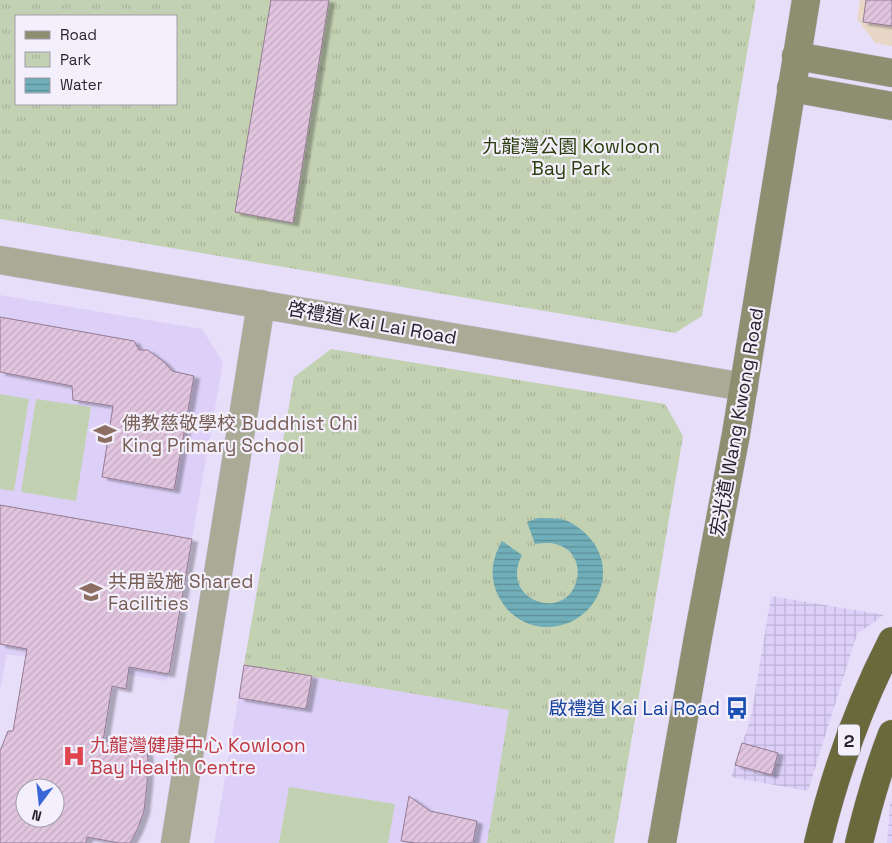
<svg xmlns="http://www.w3.org/2000/svg" width="892" height="843" viewBox="0 0 892 843" font-family="'Space Grotesk','Noto Sans TC',sans-serif">
<style>
.commercial{fill:#e8d7c6}
.industrial{fill:url(#industrial-grid)}
.built{fill:#dcd0f8}
.green{fill:#c3d1b3}
.park{fill:url(#park-tufts);fill-rule:evenodd}
.water{fill:url(#water-rules)}
.building{fill:url(#building-hatch);stroke:#957b93;fill-rule:evenodd;filter:url(#shadow)}
.lines{fill:none;stroke-linecap:round;stroke-linejoin:round}
.street-casing{stroke:#c4bdd5;stroke-width:29}
.secondary-casing{stroke:#c4bdd5;stroke-width:29}
.highway-casing{stroke:#c4bdd5;stroke-width:29}
.street{stroke:#aaab96;stroke-width:28}
.secondary{stroke:#8e8f70;stroke-width:28}
.highway{stroke:#69693c;stroke-width:28}
.labels{text-anchor:middle;dominant-baseline:central;stroke-width:4.5;stroke-linejoin:round;paint-order:stroke}
.shield{fill:#f3effc;stroke:#64606c;stroke-width:1}
.shield-label{font-size:18px;font-weight:bold;fill:#27232f}
.park-label{font-size:19px;fill:#2b3e0c;stroke:#f3effc}
.street-label{font-size:19px;fill:#27232f;stroke:#f3effc}
.education-label{font-size:19px;fill:#785e54;stroke:#f3effc;text-anchor:start}
.transit-label{font-size:19px;fill:#164399;stroke:#f3effc;text-anchor:end}
.health-label{font-size:19px;fill:#be3a42;stroke:#f3effc;text-anchor:start}
</style>
<defs>
<pattern id="industrial-grid" width="8" height="8" patternUnits="userSpaceOnUse" patternTransform="scale(1.25)"><rect width="8" height="8" fill="#dcd0f8"/><path d="M0 4h8M4 0v8" fill="none" stroke="#bdb2d5"/></pattern>
<pattern id="park-tufts" width="24" height="20" patternUnits="userSpaceOnUse" patternTransform="scale(1.25)"><rect width="24" height="20" fill="#c3d1b3"/><path d="M3 7l-1-3M5 7V3M7 7l1-3M15 17l-1-3M17 17v-4M19 17l1-3" fill="none" stroke="#a8b39a"/></pattern>
<pattern id="water-rules" width="6" height="5" patternUnits="userSpaceOnUse" patternTransform="scale(1.25)"><rect width="6" height="5" fill="#70afb9"/><path d="M0 2.5h6" fill="none" stroke="#5c8e97"/></pattern>
<pattern id="building-hatch" width="6" height="6" patternUnits="userSpaceOnUse" patternTransform="scale(1.25)"><rect width="6" height="6" fill="#e1c5df"/><path d="M-1 1l2-2M0 6l6-6M5 7l2-2" fill="none" stroke="#c1a9c0"/></pattern>
<filter id="shadow"><feDropShadow dx="5.5" dy="3" stdDeviation="1" flood-color="#0004"/></filter>
</defs>
<rect width="100%" height="100%" fill="#e7dffa"/>
<polygon class="commercial" points="860,0 892,0 892,46 875,43 857,19"/>
<g class="industrial">
<polygon points="771,596 884,615 857,634 808,791 731,777 751,717"/>
<polygon points="892,798 892,843 887,843 890,805"/>
</g>
<g class="built">
<polygon points="0,295 202,329 223,362 167,681 7,654 0,690"/>
<polygon points="244,665 510,710 487,843 214,843"/>
</g>
<g class="green">
<polygon points="0,394 29,399 14,491 0,489"/>
<polygon points="36,399 91,407 76,501 21,492"/>
<polygon points="289,787 395,804 388,843 279,843"/>
</g>
<g class="park">
<path d="M0,0H756L702,316L675,333L0,219ZM16,16H176V104H16Z"/>
<polygon points="331,349 665,404 683,436 614,843 487,843 509,710 244,665 294,377"/>
</g>
<path class="water" d="M538,518C547,518 556,518 565,520C573,523 581,529 587,535C623,571 594,630 543,627C527,626 510,616 502,602C489,582 490,562 502,541L522,555C498,601 567,624 577,579C579,570 577,560 571,553C561,542 548,542 535,544L527,522Z"/>
<g class="building">
<polygon points="271,0 329,0 293,223 235,212"/>
<polygon points="866,0 892,0 892,26 863,22"/>
<polygon points="0,317 134,341 139,350 148,350 164,362 172,371 194,376 174,490 102,477 113,406 73,400 72,386 0,372"/>
<path d="M0,505L192,539L169,674L129,667L126,689L112,686L103,741L146,747L148,760L147,784L144,811L137,830L130,843H119L87,837L86,843H0V751L8,731H13L27,649L0,644ZM25,788H55V818H25Z"/>
<polygon points="244,665 312,676 306,709 239,698"/>
<polygon points="742,743 778,753 772,775 735,765"/>
<polygon points="409,796 430,811 477,821 473,843 416,843 401,841"/>
</g>
<g class="lines">
<defs>
<g id="street">
<polyline points="0,260 744,387"/>
<polyline points="175,843 261,304"/>
</g>
<g id="secondary">
<polyline points="796,56 892,73"/>
<polyline points="791,88 892,106"/>
<polyline points="662,843 698,637 736,434 806,0"/>
</g>
<g id="highway">
<path d="M818,843C835,773 859,705 892,641"/>
<path d="M859,843C868,806 878,770 892,734"/>
</g>
</defs>
<use href="#street" class="street-casing"/>
<use href="#secondary" class="secondary-casing"/>
<use href="#highway" class="highway-casing"/>
<use href="#street" class="street"/>
<use href="#secondary" class="secondary"/>
<use href="#highway" class="highway"/>
</g>
<defs>
<symbol id="school-bare" viewBox="-9 -9 18 18"><path d="M0-5L7-2L0 1L-7-2ZM-4 1L0 2.5L4 1V4Q0 6-4 4Z" fill="#8d6e63" stroke="#f3effc" stroke-width="2.5" paint-order="stroke"/></symbol>
<symbol id="bus-bare" viewBox="-9 -9 18 18"><path d="M-5-6H5V4H4V6H2V4H-2V6H-4V4H-5ZM-3.5-4V0h7V-4ZM-3.5 1.2v1.5H-2V1.2ZM2 1.2v1.5H3.5V1.2Z" fill="#1a4fb4" stroke="#f3effc" stroke-width="2.5" paint-order="stroke"/></symbol>
<symbol id="hospital-bare" viewBox="-9 -9 18 18"><path d="M-5-5h3v3.5h4V-5h3V5h-3V1.5h-4V5h-3Z" fill="#e0444e" stroke="#f3effc" stroke-width="2.5" paint-order="stroke"/></symbol>
</defs>
<g fill-rule="evenodd">
<use href="#school-bare" x="89" y="418" width="32" height="32"/>
<use href="#school-bare" x="75" y="576" width="32" height="32"/>
<use href="#bus-bare" x="721" y="692" width="32" height="32"/>
<use href="#hospital-bare" x="58" y="740" width="32" height="32"/>
</g>
<g class="labels">
<rect class="shield" x="838" y="724.5" width="22" height="31" rx="4"/>
<g class="shield-label">
<text x="849" y="740">2</text>
</g>
<g class="park-label">
<text x="571" y="146">九龍灣公園 Kowloon<tspan x="571" dy="22">Bay Park</tspan></text>
</g>
<g class="street-label">
<text transform="translate(372 323) rotate(10)">啓禮道 Kai Lai Road</text>
<text transform="translate(737 422) rotate(-80)">宏光道 Wang Kwong Road</text>
</g>
<g class="education-label">
<text x="122" y="423">佛教慈敬學校 Buddhist Chi<tspan x="122" dy="22">King Primary School</tspan></text>
<text x="108" y="581">共用設施 Shared<tspan x="108" dy="22">Facilities</tspan></text>
</g>
<g class="transit-label">
<text x="720" y="708">啟禮道 Kai Lai Road</text>
</g>
<g class="health-label">
<text x="90" y="745">九龍灣健康中心 Kowloon<tspan x="90" dy="22">Bay Health Centre</tspan></text>
</g>
</g>
<rect x="15" y="15" width="162" height="90" fill="#f3effc" stroke="#a19daa"/>
<rect x="25" y="31" width="25" height="8" fill="#8e8f70" stroke="#a19daa"/>
<text x="60" y="40" font-size="15" fill="#27232f">Road</text>
<rect x="25" y="52" width="25" height="15" fill="url(#park-tufts)" stroke="#a19daa"/>
<text x="60" y="65" font-size="15" fill="#27232f">Park</text>
<rect x="25" y="78" width="25" height="15" fill="url(#water-rules)" stroke="#a19daa"/>
<text x="60" y="90" font-size="15" fill="#27232f">Water</text>
<g transform="translate(40 803) rotate(195)"><circle r="24" fill="#f3effc" stroke="#a19daa"/>
<path d="M0-4L9 19L0 12L-9 19Z" fill="#3a65d6"/>
<text y="-8" font-size="14" font-weight="bold" text-anchor="middle" fill="#27232f">N</text>
</g>
</svg>
